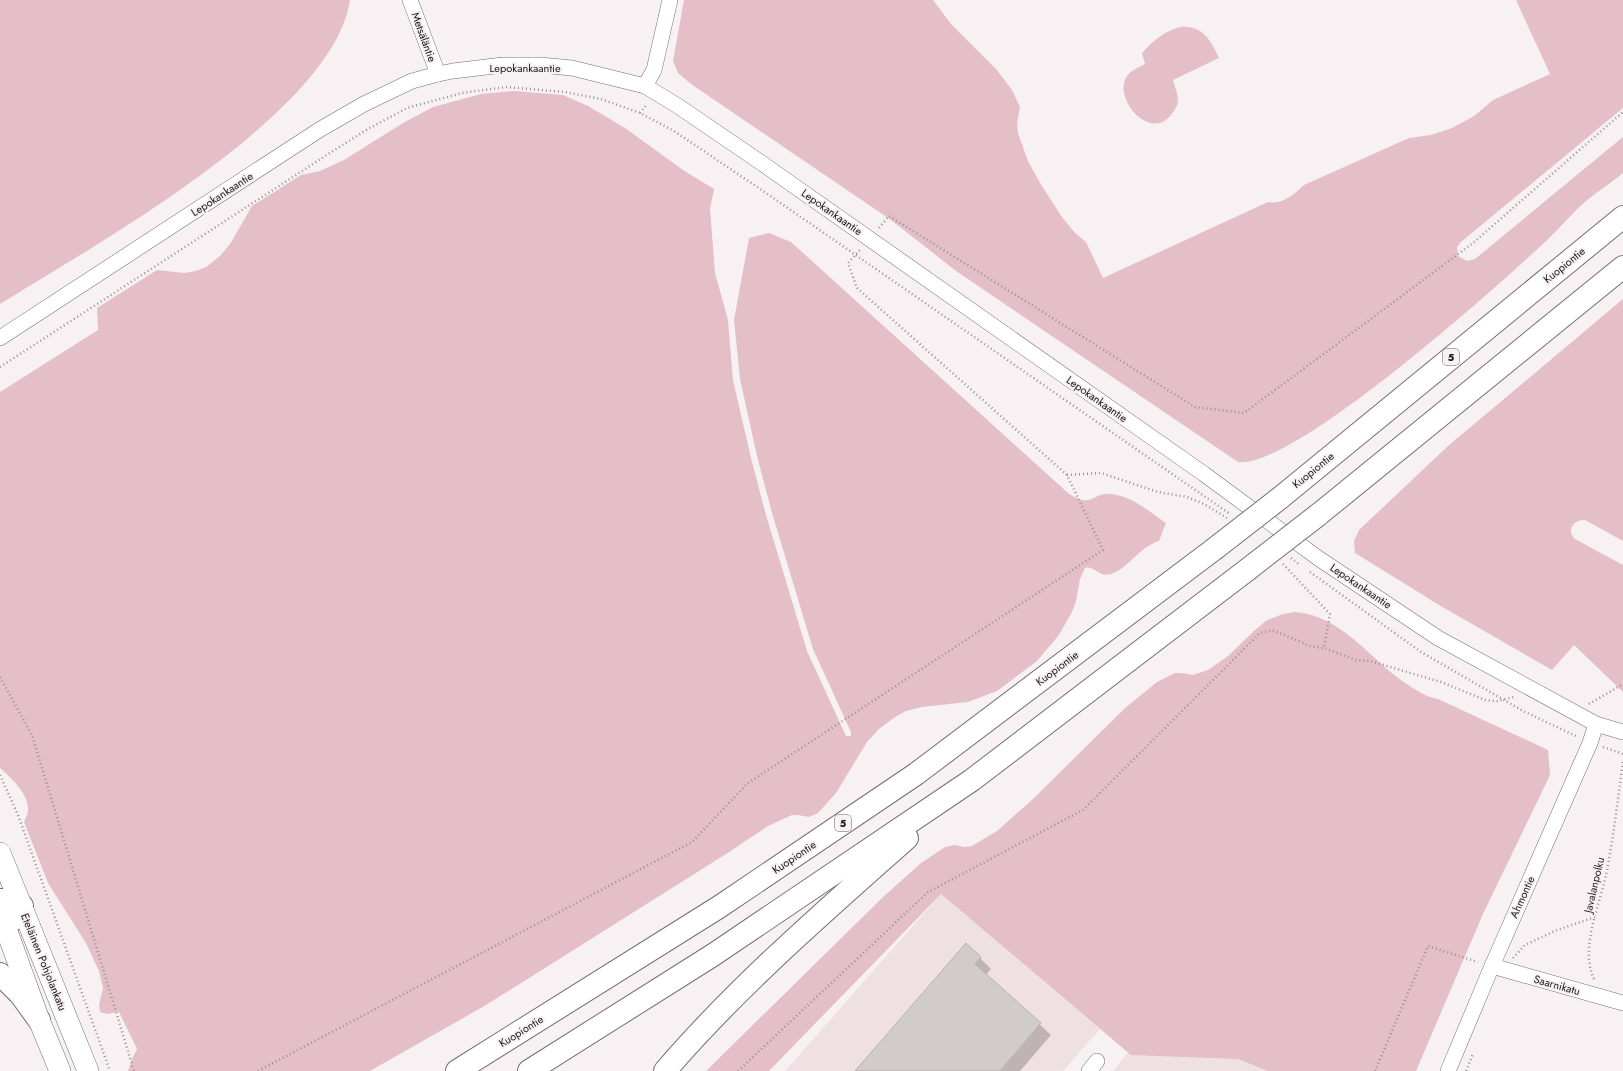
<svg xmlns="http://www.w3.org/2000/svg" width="1623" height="1071" viewBox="0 0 1623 1071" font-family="Jost,sans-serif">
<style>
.built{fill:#efe0e3}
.green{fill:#e4bfc8}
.shadow{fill:#0003}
.building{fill:#d1cbcc;stroke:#b7b1b2}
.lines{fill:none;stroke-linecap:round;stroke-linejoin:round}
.street-casing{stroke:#746e70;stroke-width:16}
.secondary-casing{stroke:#746e70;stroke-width:22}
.highway-casing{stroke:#746e70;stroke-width:24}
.path{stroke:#969193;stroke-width:2.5;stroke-dasharray:1 3;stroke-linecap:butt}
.street{stroke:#fff;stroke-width:15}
.secondary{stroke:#fff;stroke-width:21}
.highway{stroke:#fff;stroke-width:22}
.highway-bridge-casing{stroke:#746e70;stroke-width:24;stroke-linecap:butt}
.highway-bridge{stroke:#fff;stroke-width:22}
.labels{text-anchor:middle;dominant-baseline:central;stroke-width:4;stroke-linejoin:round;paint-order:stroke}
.shield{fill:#f8f1f3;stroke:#5a5658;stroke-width:1}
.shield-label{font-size:10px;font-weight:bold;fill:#161415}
.street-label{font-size:11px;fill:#161415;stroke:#f8f1f3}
</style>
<rect width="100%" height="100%" fill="#f8f1f3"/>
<g class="built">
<polygon points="941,894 1100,1029 1063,1071 785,1071"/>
<polygon points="1155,1020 1311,1071 1113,1071"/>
</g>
<g class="green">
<path d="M0,0H350C334,113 93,246 0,304Z"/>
<path d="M684,0H933L951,24L996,69L1012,90L1020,107L1017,123L1018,133L1028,161L1040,183L1062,217L1075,233L1086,242L1103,278L1268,202C1282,205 1295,194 1304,185L1409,138L1431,135L1452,128L1474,116L1493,100L1550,74L1516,0H1623V108L1461,242L1457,247L1458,256L1467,261L1475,259L1623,137V173C1611,183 1598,191 1587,200C1572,213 1560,228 1546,241C1499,285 1294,469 1238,462L956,271L891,220L691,84L678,73L673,61Z"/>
<path d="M1180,27C1203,25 1211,41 1219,58L1173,80C1175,87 1178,94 1178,101C1178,105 1174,111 1171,115C1150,142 1112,98 1127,76C1130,71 1139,67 1145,64L1142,53C1152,42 1164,31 1180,27Z"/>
<path d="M514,91L563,95L588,106L625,128L683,170L714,189L710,209L715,273L728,320L733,380L751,458L766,515L807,651L846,736H851V732L813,649L772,513L757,456L740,379L734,320L749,238L769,233L791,242L1068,493C1093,510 1092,492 1111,494C1132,496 1150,512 1166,523L1159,541C1139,547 1129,568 1111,574C1099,578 1094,565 1085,568L1080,579L1076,601L1072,612L1059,635L1037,661L997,691L968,702L922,707L906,711L895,717L879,729L867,742L836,793L818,813L809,817L798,815H792L768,826L726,854L486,1005L370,1071H128L132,1059L137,1049L119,1012L107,1014L100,1012L99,1005L103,988L99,971L86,943L48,883L24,822C25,818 28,815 28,810C29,794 11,778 0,768V392L98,330L97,308L157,270L184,273L196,271L206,267L220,256L230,244L252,206L301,175L320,171L344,160L403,123L433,107L481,94Z"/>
<path d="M1623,299V541L1585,520C1573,519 1566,531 1575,539L1623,565V692L1574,645L1552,670L1439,605L1355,553L1354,541L1359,530L1448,446Z"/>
<path d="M1296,612C1342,616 1370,659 1405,683C1416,690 1426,697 1438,699L1548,750L1550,775L1483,914L1416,1071H1268L1238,1059L1131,1055L941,894L769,1071H706L882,898L921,863L945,847L955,845L964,847L972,846L997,831L1033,799L1125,708L1157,682L1175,673H1181L1193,675L1208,670L1228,656L1255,630L1267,620L1283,614Z"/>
</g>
<polygon class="shadow" points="966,944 991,969 986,975 1051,1035 1020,1071 856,1071"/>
<polygon class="building" points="966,943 981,957 975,964 1041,1023 1000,1071 855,1071"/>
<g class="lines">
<defs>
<g id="street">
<polyline points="410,0 438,74"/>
<polyline points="645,86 654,70 670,0"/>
<polyline points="0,338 319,130 364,104 412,81 438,74 453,71 503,65 540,65 572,68 645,86 678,106 763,164 1204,474 1318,558 1438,638 1596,724 1623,732"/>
<polyline points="1492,966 1623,1003"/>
<polyline points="1089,1071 1097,1061"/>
<polyline points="1448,1071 1492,966 1590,743 1596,724"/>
</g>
<g id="secondary">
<polyline points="0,853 88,1071"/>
<polyline points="0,912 39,1020 60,1071"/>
</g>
<g id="highway">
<polyline points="1280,498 1623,217"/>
<polyline points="1318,515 1623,267"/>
<path d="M0,900H10L22,906C16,915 11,924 0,928"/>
<polyline points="0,974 21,995 39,1020"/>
<polyline points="457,1071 719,907 916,774 1213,550"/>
<polyline points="529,1071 713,955 972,780 1247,570"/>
<path d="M665,1071C738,986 823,913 907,838"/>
</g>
</defs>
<use href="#street" class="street-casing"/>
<use href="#secondary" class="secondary-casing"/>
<use href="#highway" class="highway-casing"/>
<g class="path">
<polyline points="640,113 647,104"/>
<polyline points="879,228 889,216 1195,407 1244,413 1473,243 1623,112"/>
<polyline points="0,367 336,149 368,129 407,108 462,93 506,87 565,92 601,99 640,113 674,131 769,195 1230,514"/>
<polyline points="1067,475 1101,473 1158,492 1187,497 1204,504 1227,518"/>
<polyline points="1291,558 1300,565"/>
<polyline points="1283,564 1330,614 1324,648"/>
<polyline points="1310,572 1421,652 1523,711 1578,737"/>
<polyline points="0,677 32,735 134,1071"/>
<polyline points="1589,704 1623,684"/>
<polyline points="1603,747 1623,754"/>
<polyline points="0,775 18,815 110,1071"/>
<polyline points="1513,958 1525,945 1557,930 1595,917"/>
<path d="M1594,979C1579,947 1601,903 1607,870C1614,834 1618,797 1623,761"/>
<polyline points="258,1071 692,842 748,783 1103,550 1067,475 857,288 848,263 860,250"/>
<polyline points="738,1071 928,892 1083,810 1260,633 1272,630 1310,646 1324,648 1356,660 1370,661 1441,682 1485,700 1497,701 1514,697"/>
<polyline points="1375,1071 1428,946 1478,962"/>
<polyline points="1466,1071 1473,1054"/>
</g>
<use href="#street" class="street"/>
<use href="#secondary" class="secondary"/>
<use href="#highway" class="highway"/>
<defs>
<g id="highway-bridge">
<polyline points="1213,550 1280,498"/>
<polyline points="1247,570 1318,515"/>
</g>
</defs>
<use href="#highway-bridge" class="highway-bridge-casing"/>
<use href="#highway-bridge" class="highway-bridge"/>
</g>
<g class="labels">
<g class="shield">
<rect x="1443" y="349" width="16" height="16" rx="3"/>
<rect x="835" y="815" width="16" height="16" rx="3"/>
</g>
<g class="shield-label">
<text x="1451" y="357">5</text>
<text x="843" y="823">5</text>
</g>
<g class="street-label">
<text transform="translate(424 37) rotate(70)">Metsäläntie</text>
<text x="525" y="68">Lepokankaantie</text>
<text transform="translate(222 194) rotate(-33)">Lepokankaantie</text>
<text transform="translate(832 212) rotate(35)">Lepokankaantie</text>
<text transform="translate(1564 265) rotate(-39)">Kuopiontie</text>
<text transform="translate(1097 399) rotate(35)">Lepokankaantie</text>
<text transform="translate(1313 470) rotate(-39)">Kuopiontie</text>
<text transform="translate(1361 586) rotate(34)">Lepokankaantie</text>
<text transform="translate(1057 668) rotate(-37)">Kuopiontie</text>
<text transform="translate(794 857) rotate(-34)">Kuopiontie</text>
<text transform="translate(1594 885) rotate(-77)">Javalanpolku</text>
<text transform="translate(1522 897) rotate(-66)">Ahmontie</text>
<text transform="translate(44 962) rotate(68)">Eteläinen Pohjolankatu</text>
<text transform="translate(1557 985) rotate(16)">Saarnikatu</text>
<text transform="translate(521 1031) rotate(-32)">Kuopiontie</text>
</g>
</g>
</svg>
